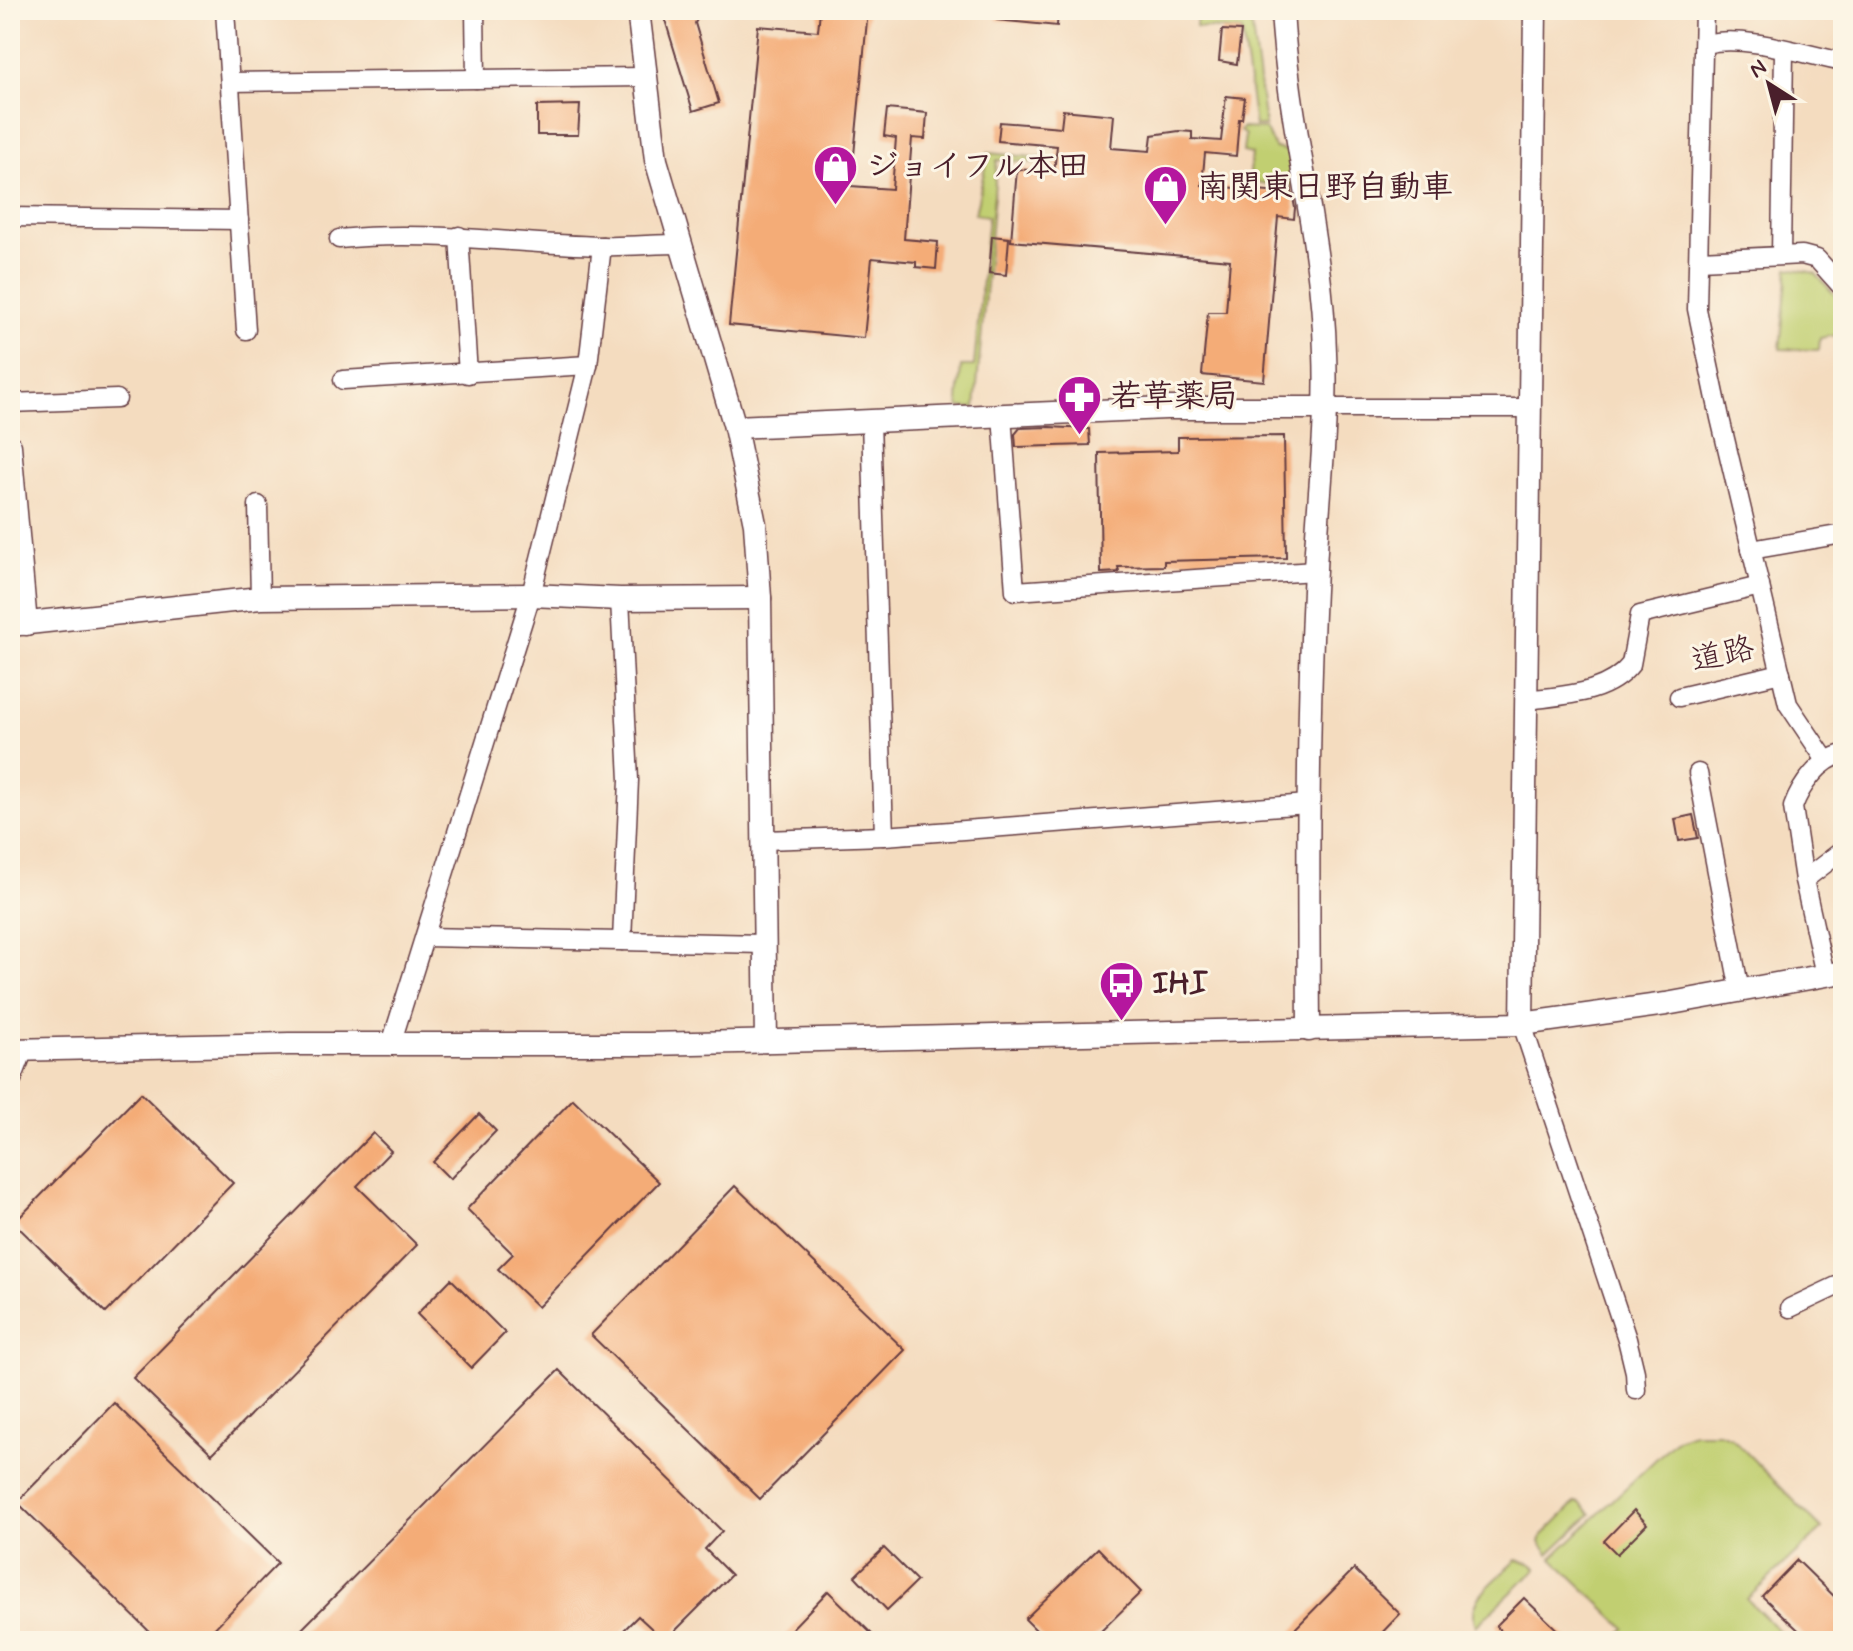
<svg xmlns="http://www.w3.org/2000/svg" width="1853" height="1651" viewBox="0 0 1853 1651" font-family="Mynerve,'Klee One',sans-serif">
<style>
.green{fill:#c1cf71;stroke:#86774e;stroke-width:2}
.building{fill:#f4ac77}
.lines{fill:none;stroke-linecap:round;stroke-linejoin:round}
.minor-casing{stroke:#643b41;stroke-width:21}
.tertiary-casing{stroke:#643b41;stroke-width:25}
.minor{stroke:#fff;stroke-width:18}
.tertiary{stroke:#fff;stroke-width:22}
.labels{text-anchor:middle;dominant-baseline:central;stroke-width:6;stroke-linejoin:round;paint-order:stroke}
.poi-label{font-size:32px;font-weight:bold;fill:#4a1f2b;stroke:#fcf5e5;text-anchor:start}
.street-label{font-size:32px;fill:#4a1f2b;stroke:#fcf5e5}
</style>
<rect width="100%" height="100%" fill="#fcf5e5"/>
<filter id="ink" filterUnits="userSpaceOnUse"><feTurbulence type="fractalNoise" baseFrequency=".0125" numOctaves="2"/><feDisplacementMap in="SourceGraphic" scale="16" xChannelSelector="R" yChannelSelector="G"/><feConvolveMatrix kernelMatrix="1 2 1 2 8 2 1 2 1" color-interpolation-filters="sRGB"/></filter>
<filter id="wash" filterUnits="userSpaceOnUse"><feTurbulence type="fractalNoise" baseFrequency=".006" numOctaves="4" result="noise"/><feDisplacementMap in="SourceGraphic" scale="32" xChannelSelector="R" yChannelSelector="G"/><feGaussianBlur stdDeviation="1.8" result="paint"/><feColorMatrix in="noise" values="0 0 0 0 0 0 0 0 0 0 0 0 0 0 0 0 0 1.4 0 .05"/><feComposite in="paint" operator="in"/></filter>
<g filter="url(#wash)">
<rect width="100%" height="100%" fill="#f4dcbf"/>
<g class="green">
<polygon points="1152,10 1238,14 1247,19 1252,28 1265,126 1255,126 1242,31 1196,27 1197,14"/>
<polygon points="1242,128 1265,129 1275,148 1290,152 1297,186 1249,182 1252,154 1243,152 1245,135 1240,131"/>
<polygon points="988,153 1055,159 1055,164 997,160 975,408 960,407 958,401 961,366 974,366 988,216 975,214"/>
<polygon points="1788,268 1815,273 1843,304 1843,334 1820,338 1819,350 1780,349"/>
<polygon points="1693,1433 1719,1433 1732,1438 1822,1529 1747,1599 1789,1641 1614,1641 1625,1628 1552,1558 1677,1439"/>
<polygon points="1576,1502 1581,1504 1591,1514 1549,1554 1540,1542 1542,1536"/>
<path d="M1517,1560L1530,1563L1537,1568L1476,1626C1465,1598 1499,1578 1517,1560Z"/>
</g>
<g id="blocks">
<g class="building">
<polygon points="662,10 702,10 695,23 719,103 693,111"/>
<polygon points="820,10 868,10 851,186 892,189 896,138 884,136 887,109 927,113 925,139 912,138 904,239 938,242 936,269 916,267 916,262 872,258 864,338 729,325 758,26 818,31"/>
<polygon points="998,10 1058,10 1057,26 997,20"/>
<polygon points="1222,30 1241,31 1237,64 1219,61"/>
<polygon points="1226,96 1245,98 1242,119 1239,119 1236,156 1205,153 1202,185 1279,192 1279,186 1291,187 1295,208 1294,219 1278,217 1264,381 1202,375 1208,312 1226,312 1230,260 1011,241 1017,169 1054,172 1057,146 998,141 1000,122 1061,127 1063,110 1114,115 1111,148 1150,151 1152,135 1179,131 1192,132 1192,139 1221,141"/>
<polygon points="580,105 578,135 537,135 537,106"/>
<polygon points="992,236 1009,238 1006,275 989,273"/>
<polygon points="1049,427 1089,429 1090,445 1016,447 1015,434 1020,428"/>
<polygon points="1284,436 1286,558 1164,561 1164,566 1118,567 1119,572 1101,573 1099,453 1178,451 1178,437"/>
<polygon points="1693,815 1698,838 1679,841 1675,819"/>
<polygon points="141,1093 233,1183 106,1313 14,1223"/>
<polygon points="573,1099 659,1182 538,1307 498,1269 513,1254 467,1209"/>
<polygon points="479,1114 496,1131 450,1179 433,1162"/>
<polygon points="373,1133 391,1151 357,1186 417,1245 212,1454 133,1378"/>
<polygon points="735,1186 905,1350 760,1499 591,1335"/>
<polygon points="451,1279 505,1333 471,1368 417,1314"/>
<polygon points="559,1370 722,1531 705,1549 731,1575 665,1641 638,1616 613,1641 290,1641"/>
<polygon points="114,1403 278,1563 202,1641 159,1641 17,1502"/>
<polygon points="1634,1510 1647,1524 1617,1554 1604,1541"/>
<polygon points="884,1548 917,1581 887,1610 855,1576"/>
<polygon points="1098,1548 1141,1592 1091,1641 1047,1641 1025,1619"/>
<polygon points="1797,1560 1843,1605 1843,1641 1810,1641 1762,1596"/>
<polygon points="1354,1569 1400,1614 1374,1641 1283,1641"/>
<polygon points="828,1591 879,1641 780,1641"/>
<polygon points="1524,1598 1569,1641 1511,1641 1496,1626"/>
</g>
</g>
</g>
<g filter="url(#ink)">
<use href="#blocks" fill-opacity="0" stroke="#643b41" stroke-width="2"/>
<g class="lines">
<defs>
<g id="minor">
<polyline points="225,10 246,330"/>
<polyline points="475,10 476,79"/>
<polyline points="1704,10 1697,309 1720,418 1788,704 1825,759"/>
<path d="M1705,44C1745,34 1802,54 1843,62"/>
<polyline points="230,82 645,77"/>
<polyline points="10,217 239,220"/>
<polyline points="459,236 468,374"/>
<path d="M339,239C427,230 513,244 601,246C627,247 654,244 680,244"/>
<polyline points="1781,255 1784,50"/>
<polyline points="1700,260 1802,255 1817,259 1843,288"/>
<polyline points="343,380 588,365"/>
<polyline points="10,403 117,399"/>
<polyline points="1325,408 1531,408"/>
<polyline points="1002,415 1015,591 1315,571"/>
<polyline points="871,421 884,836"/>
<polyline points="258,505 260,598"/>
<polyline points="1751,550 1843,534"/>
<polyline points="620,599 629,780 622,941"/>
<polyline points="1679,697 1781,673"/>
<path d="M1527,700C1563,695 1607,695 1631,664L1640,615L1760,586"/>
<polyline points="1698,773 1740,991"/>
<polyline points="764,840 884,836 1308,804"/>
<polyline points="1804,880 1843,850"/>
<polyline points="425,937 764,944"/>
<path d="M1825,975L1804,880L1793,807C1801,785 1820,759 1843,754"/>
<polyline points="1522,1024 1627,1339 1635,1372 1636,1390"/>
<polyline points="391,1044 531,595 588,365 602,246"/>
<polyline points="10,1085 24,1049"/>
<polyline points="1790,1308 1843,1283"/>
</g>
<g id="tertiary">
<polyline points="638,10 656,160 735,427 755,524 760,598 766,1041"/>
<path d="M1282,10C1288,125 1322,237 1325,352C1328,425 1318,498 1315,570C1307,724 1308,877 1309,1030"/>
<polyline points="735,427 1166,408 1325,408"/>
<polyline points="10,446 26,624"/>
<polyline points="10,625 260,598 531,595 620,599 760,598"/>
<polyline points="1522,1024 1535,10"/>
<polyline points="10,1050 289,1044 648,1044 1522,1024 1666,1004 1843,972"/>
</g>
</defs>
<use href="#minor" class="minor-casing"/>
<use href="#tertiary" class="tertiary-casing"/>
<use href="#minor" class="minor"/>
<use href="#tertiary" class="tertiary"/>
</g>
</g>
<defs>
<symbol id="shop-pin" viewBox="-11 -11 22 30"><path d="M0 17L-7.5 6A9.5 9.5 0 1 1 7.5 6Z" fill="#b5179e" stroke="#fcf5e5"/><path d="M-5-2.5h2.3a2.7 3.5 0 0 1 5.4 0H5L5.5 6h-11ZM-1.5-2.5h3a1.5 2.3 0 0 0-3 0Z" fill="#fff"/></symbol>
<symbol id="pharmacy-pin" viewBox="-11 -11 22 30"><path d="M0 17L-7.5 6A9.5 9.5 0 1 1 7.5 6Z" fill="#b5179e" stroke="#fcf5e5"/><path d="M-2-6h4v4h4v4h-4v4h-4v-4h-4v-4h4Z" fill="#fff"/></symbol>
<symbol id="bus-pin" viewBox="-11 -11 22 30"><path d="M0 17L-7.5 6A9.5 9.5 0 1 1 7.5 6Z" fill="#b5179e" stroke="#fcf5e5"/><path d="M-5-6H5V4H4V6H2V4H-2V6H-4V4H-5ZM-3.5-4V0h7V-4ZM-3.5 1.2v1.5H-2V1.2ZM2 1.2v1.5H3.5V1.2Z" fill="#fff"/></symbol>
</defs>
<g fill-rule="evenodd">
<use href="#shop-pin" x="810" y="142" width="51" height="69"/>
<use href="#shop-pin" x="1140" y="162" width="51" height="69"/>
<use href="#pharmacy-pin" x="1054" y="372" width="51" height="69"/>
<use href="#bus-pin" x="1096" y="958" width="51" height="69"/>
</g>
<g class="labels">
<g class="poi-label">
<text x="866" y="167">ジョイフル本田</text>
<text x="1197" y="188">南関東日野自動車</text>
<text x="1110" y="397">若草薬局</text>
<text x="1152" y="984">IHI</text>
</g>
<g class="street-label">
<text transform="translate(1723 655) rotate(-13)">道路</text>
</g>
</g>
<rect width="1853" height="1651" fill="none" stroke="#fcf5e5" stroke-width="40"/>
<g transform="translate(1769 84) rotate(324)" stroke="#fcf5e5" stroke-width="6" paint-order="stroke">
<path d="M0-6L14 30L0 20L-14 30Z" fill="#4a1f2b"/>
<text y="-12" font-size="22" font-weight="bold" text-anchor="middle" fill="#4a1f2b">N</text>
</g>
</svg>
